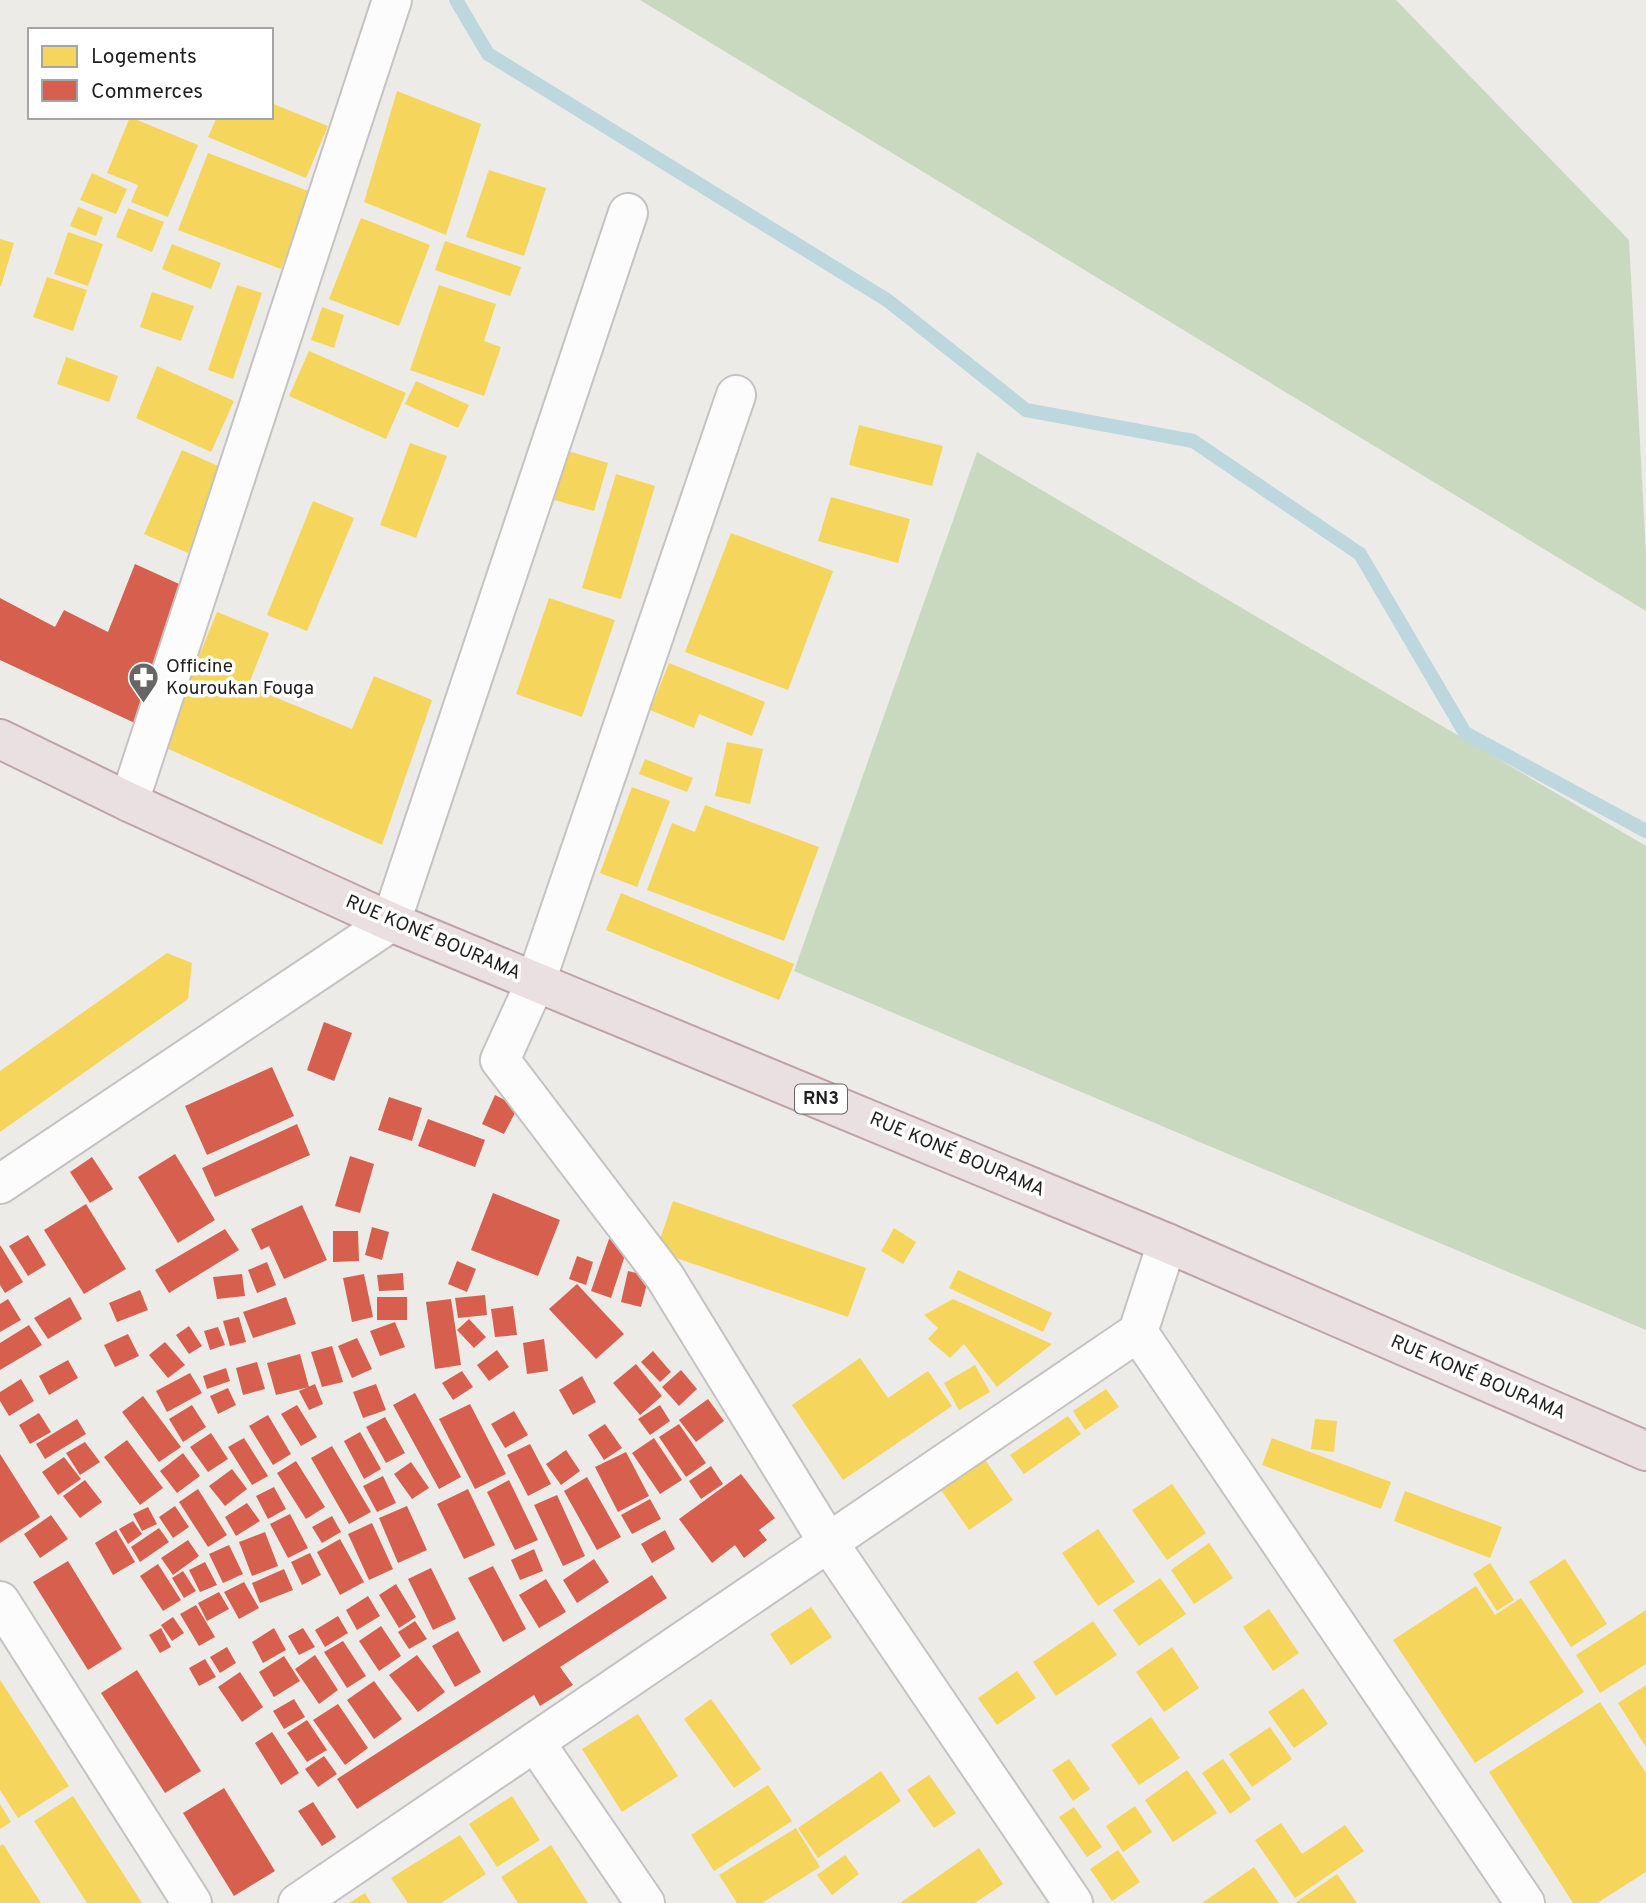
<svg xmlns="http://www.w3.org/2000/svg" width="1646" height="1903" viewBox="0 0 1646 1903" font-family="Overpass,sans-serif">
<style>
.forest{fill:#c9d9bf}
.homes{fill:#f6d55c}
.shops{fill:#d6604d}
.lines{fill:none;stroke-linecap:round;stroke-linejoin:round}
.stream{stroke:#bdd7de;stroke-width:14}
.street-casing{stroke:#c4c3c2;stroke-width:42}
.highway-casing{stroke:#c0a1aa;stroke-width:42}
.street{stroke:#fcfcfc;stroke-width:38}
.highway{stroke:#eae0e1;stroke-width:38}
.labels{text-anchor:middle;dominant-baseline:central;stroke-width:7;stroke-linejoin:round;paint-order:stroke}
.shield{fill:#fff;stroke:#626262;stroke-width:2}
.shield-label{font-size:18px;font-weight:bold;fill:#1f1f1f}
.poi-label{font-size:19px;fill:#1f1f1f;stroke:#fff;text-anchor:start}
.street-label{font-size:19px;fill:#1f1f1f;stroke:#fff}
</style>
<rect width="100%" height="100%" fill="#edebe8"/>
<g class="forest">
<polygon points="640,0 1396,0 1629,240 1646,553 1646,611"/>
<polygon points="977,452 1646,846 1646,1330 794,971"/>
</g>
<g class="homes">
<polygon points="397,91 481,124 446,235 364,202"/>
<polygon points="271,103 328,126 306,178 208,137 217,117 271,117"/>
<polygon points="130,117 198,145 168,217 131,202 138,185 107,173"/>
<polygon points="208,153 311,192 281,269 178,230"/>
<polygon points="489,170 546,188 524,256 466,237"/>
<polygon points="92,173 127,189 116,214 80,200"/>
<polygon points="78,207 103,217 96,236 70,226"/>
<polygon points="128,208 164,222 152,252 116,237"/>
<polygon points="361,218 430,245 399,326 329,299"/>
<polygon points="68,232 103,244 88,286 54,274"/>
<polygon points="0,239 14,243 1,286 0,286"/>
<polygon points="445,241 521,267 510,296 435,270"/>
<polygon points="172,244 221,263 211,289 162,269"/>
<polygon points="47,277 87,290 73,331 33,317"/>
<polygon points="237,285 262,293 233,379 208,370"/>
<polygon points="439,285 496,304 484,341 501,347 484,396 410,370"/>
<polygon points="152,292 194,306 181,341 140,327"/>
<polygon points="322,307 344,315 334,348 311,340"/>
<polygon points="309,351 406,393 386,439 289,396"/>
<polygon points="66,357 118,376 109,402 57,384"/>
<polygon points="157,366 234,401 211,452 136,418"/>
<polygon points="416,381 469,405 458,428 405,404"/>
<polygon points="859,425 943,446 932,486 849,465"/>
<polygon points="410,443 447,456 416,538 380,525"/>
<polygon points="182,450 225,469 188,553 144,534"/>
<polygon points="568,451 608,463 594,511 554,500"/>
<polygon points="616,474 655,486 621,599 582,588"/>
<polygon points="831,497 910,519 898,563 818,541"/>
<polygon points="313,501 354,518 307,631 267,615"/>
<polygon points="731,533 833,571 788,690 685,652"/>
<polygon points="549,598 615,620 582,717 516,694"/>
<polygon points="217,612 269,633 248,686 352,729 374,676 432,700 382,845 162,746"/>
<polygon points="669,663 765,702 752,736 699,714 694,728 650,710"/>
<polygon points="727,742 763,749 750,804 715,796"/>
<polygon points="645,759 693,778 687,792 639,774"/>
<polygon points="632,787 670,801 637,887 600,873"/>
<polygon points="705,805 819,847 784,941 647,890 672,823 695,832"/>
<polygon points="621,893 794,964 779,1000 606,930"/>
<polygon points="167,953 192,963 188,999 0,1132 0,1071"/>
<polygon points="673,1201 866,1268 848,1317 656,1251"/>
<polygon points="894,1228 916,1242 903,1264 881,1251"/>
<polygon points="958,1270 1052,1313 1043,1332 949,1288"/>
<polygon points="953,1299 1052,1344 997,1387 964,1344 950,1358 928,1339 938,1328 924,1315"/>
<polygon points="860,1358 888,1398 928,1371 952,1406 843,1480 792,1405"/>
<polygon points="975,1365 990,1392 959,1410 944,1383"/>
<polygon points="1106,1389 1119,1407 1085,1430 1073,1411"/>
<polygon points="1068,1416 1081,1434 1024,1474 1010,1455"/>
<polygon points="1315,1419 1337,1421 1334,1452 1311,1449"/>
<polygon points="1272,1438 1391,1482 1381,1509 1262,1465"/>
<polygon points="983,1457 1013,1500 969,1530 939,1487"/>
<polygon points="1172,1484 1206,1533 1167,1560 1132,1510"/>
<polygon points="1405,1491 1502,1527 1490,1558 1394,1521"/>
<polygon points="1098,1529 1135,1582 1098,1606 1062,1553"/>
<polygon points="1209,1543 1233,1578 1194,1604 1171,1570"/>
<polygon points="1565,1559 1607,1624 1571,1647 1529,1582"/>
<polygon points="1490,1563 1514,1600 1497,1611 1473,1574"/>
<polygon points="1160,1578 1186,1614 1139,1646 1113,1610"/>
<polygon points="1476,1586 1495,1615 1521,1598 1584,1692 1475,1763 1393,1640"/>
<polygon points="811,1607 832,1637 791,1665 770,1634"/>
<polygon points="1269,1609 1299,1653 1273,1671 1243,1627"/>
<polygon points="1646,1610 1646,1664 1600,1693 1576,1655"/>
<polygon points="1093,1621 1117,1655 1056,1696 1033,1662"/>
<polygon points="1172,1647 1199,1688 1164,1712 1136,1672"/>
<polygon points="1017,1671 1036,1698 997,1725 978,1698"/>
<polygon points="0,1680 69,1786 18,1818 0,1790"/>
<polygon points="1646,1685 1646,1747 1618,1703"/>
<polygon points="1303,1688 1328,1724 1294,1748 1268,1712"/>
<polygon points="711,1699 761,1769 734,1788 684,1719"/>
<polygon points="1600,1702 1646,1773 1646,1872 1597,1903 1573,1903 1489,1772"/>
<polygon points="638,1714 678,1776 622,1812 582,1749"/>
<polygon points="1151,1717 1180,1758 1139,1785 1111,1745"/>
<polygon points="1270,1727 1292,1759 1252,1787 1229,1754"/>
<polygon points="1069,1759 1090,1789 1073,1801 1052,1770"/>
<polygon points="1223,1759 1251,1799 1230,1814 1202,1773"/>
<polygon points="1187,1770 1217,1813 1173,1842 1145,1800"/>
<polygon points="881,1771 901,1801 818,1858 798,1828"/>
<polygon points="929,1775 956,1813 934,1828 907,1790"/>
<polygon points="768,1785 792,1821 714,1871 691,1835"/>
<polygon points="73,1796 142,1903 87,1903 34,1821"/>
<polygon points="512,1796 540,1840 497,1867 469,1824"/>
<polygon points="0,1804 11,1822 0,1829"/>
<polygon points="1135,1806 1152,1832 1123,1852 1106,1826"/>
<polygon points="1074,1807 1102,1847 1087,1857 1059,1817"/>
<polygon points="1281,1823 1302,1854 1345,1825 1364,1851 1295,1898 1255,1840"/>
<polygon points="796,1828 820,1867 762,1903 737,1903 719,1875"/>
<polygon points="460,1835 486,1874 441,1903 408,1903 391,1878"/>
<polygon points="3,1844 41,1903 0,1903 0,1846"/>
<polygon points="551,1845 588,1903 518,1903 501,1877"/>
<polygon points="979,1848 1003,1884 975,1903 900,1903"/>
<polygon points="1118,1850 1140,1882 1112,1901 1090,1869"/>
<polygon points="845,1855 859,1874 832,1895 817,1875"/>
<polygon points="1254,1867 1279,1903 1202,1903"/>
<polygon points="1337,1874 1357,1903 1295,1903"/>
<polygon points="365,1893 371,1903 349,1903"/>
</g>
<g class="shops">
<polygon points="135,564 188,588 139,725 0,660 0,598 55,627 64,610 108,632"/>
<polygon points="324,1022 352,1033 334,1081 307,1070"/>
<polygon points="272,1067 294,1116 207,1155 185,1106"/>
<polygon points="495,1095 518,1107 504,1134 482,1124"/>
<polygon points="389,1097 422,1108 412,1141 378,1130"/>
<polygon points="428,1119 485,1140 475,1167 418,1146"/>
<polygon points="297,1124 310,1155 215,1197 202,1168"/>
<polygon points="175,1154 215,1220 178,1243 138,1177"/>
<polygon points="350,1156 374,1164 360,1213 335,1206"/>
<polygon points="92,1157 113,1189 90,1203 70,1172"/>
<polygon points="493,1193 560,1220 538,1276 471,1250"/>
<polygon points="86,1204 126,1269 84,1294 44,1230"/>
<polygon points="302,1205 327,1260 284,1279 269,1246 261,1250 251,1229"/>
<polygon points="372,1227 389,1232 382,1260 365,1255"/>
<polygon points="225,1229 239,1250 169,1293 155,1270"/>
<polygon points="333,1231 358,1231 359,1261 333,1262"/>
<polygon points="28,1235 46,1265 28,1276 9,1246"/>
<polygon points="609,1239 628,1246 611,1298 591,1291"/>
<polygon points="0,1245 23,1282 5,1293 0,1285"/>
<polygon points="577,1256 593,1262 586,1285 569,1279"/>
<polygon points="457,1261 476,1269 467,1292 448,1284"/>
<polygon points="267,1262 276,1285 257,1293 248,1270"/>
<polygon points="628,1271 649,1276 641,1307 621,1302"/>
<polygon points="403,1273 404,1290 379,1291 377,1275"/>
<polygon points="242,1274 245,1296 217,1299 213,1277"/>
<polygon points="364,1274 373,1317 352,1322 343,1278"/>
<polygon points="577,1284 624,1334 596,1359 549,1309"/>
<polygon points="140,1290 148,1310 117,1322 109,1303"/>
<polygon points="485,1295 487,1315 458,1318 455,1298"/>
<polygon points="70,1297 82,1319 48,1339 34,1318"/>
<polygon points="286,1297 296,1324 253,1338 243,1312"/>
<rect x="377" y="1297" width="30" height="23"/>
<polygon points="8,1299 21,1320 0,1332 0,1304"/>
<polygon points="451,1299 461,1365 435,1369 426,1302"/>
<polygon points="513,1306 517,1335 495,1337 491,1309"/>
<polygon points="239,1317 246,1342 230,1346 223,1321"/>
<polygon points="469,1319 486,1337 474,1348 457,1330"/>
<polygon points="395,1322 405,1347 380,1356 370,1331"/>
<polygon points="29,1325 42,1345 0,1370 0,1343"/>
<polygon points="189,1326 202,1346 189,1354 176,1335"/>
<polygon points="218,1327 225,1345 210,1350 204,1331"/>
<polygon points="128,1334 139,1356 115,1367 104,1345"/>
<polygon points="357,1338 372,1369 352,1378 338,1346"/>
<polygon points="544,1339 548,1371 527,1374 523,1343"/>
<polygon points="165,1342 185,1365 168,1378 149,1355"/>
<polygon points="332,1346 343,1382 322,1387 311,1352"/>
<polygon points="497,1350 509,1367 489,1381 477,1365"/>
<polygon points="653,1351 671,1372 660,1382 641,1362"/>
<polygon points="300,1354 309,1387 276,1395 267,1363"/>
<polygon points="68,1360 78,1378 49,1395 39,1376"/>
<polygon points="257,1362 265,1389 243,1395 236,1368"/>
<polygon points="636,1364 662,1396 640,1415 613,1383"/>
<polygon points="226,1368 230,1381 207,1389 203,1376"/>
<polygon points="681,1370 697,1389 679,1406 662,1387"/>
<polygon points="462,1371 473,1387 453,1400 442,1383"/>
<polygon points="190,1373 202,1393 167,1412 156,1391"/>
<polygon points="582,1376 596,1402 573,1415 559,1390"/>
<polygon points="21,1379 34,1401 9,1416 0,1401 0,1392"/>
<polygon points="315,1384 323,1404 309,1410 299,1391"/>
<polygon points="376,1384 386,1410 363,1418 353,1392"/>
<polygon points="228,1388 236,1405 218,1414 210,1396"/>
<polygon points="415,1393 461,1477 439,1489 393,1405"/>
<polygon points="143,1396 181,1447 159,1462 122,1412"/>
<polygon points="708,1399 724,1421 696,1442 679,1420"/>
<polygon points="470,1404 506,1474 475,1489 439,1419"/>
<polygon points="192,1405 206,1427 183,1442 169,1419"/>
<polygon points="297,1405 317,1437 301,1446 281,1414"/>
<polygon points="660,1405 670,1421 650,1435 638,1419"/>
<polygon points="514,1411 528,1435 505,1448 491,1424"/>
<polygon points="39,1413 51,1432 30,1444 19,1425"/>
<polygon points="268,1415 291,1454 273,1465 249,1426"/>
<polygon points="385,1417 405,1453 386,1463 366,1427"/>
<polygon points="77,1419 86,1434 45,1459 36,1444"/>
<polygon points="605,1424 622,1448 604,1460 588,1435"/>
<polygon points="679,1424 706,1463 686,1477 659,1437"/>
<polygon points="360,1432 381,1469 364,1479 344,1441"/>
<polygon points="211,1433 228,1459 208,1472 190,1447"/>
<polygon points="244,1438 268,1476 252,1485 228,1447"/>
<polygon points="654,1438 682,1480 660,1494 632,1453"/>
<polygon points="127,1440 163,1488 140,1505 104,1457"/>
<polygon points="85,1442 100,1462 80,1475 66,1453"/>
<polygon points="530,1444 551,1484 528,1496 507,1455"/>
<polygon points="332,1446 371,1512 349,1524 311,1458"/>
<polygon points="566,1450 580,1471 561,1485 546,1464"/>
<polygon points="626,1452 649,1496 618,1512 595,1467"/>
<polygon points="183,1453 200,1476 177,1493 160,1471"/>
<polygon points="0,1454 40,1517 0,1543"/>
<polygon points="64,1457 81,1479 58,1495 42,1472"/>
<polygon points="296,1461 325,1507 306,1519 277,1473"/>
<polygon points="411,1462 429,1488 412,1499 394,1474"/>
<polygon points="711,1466 723,1484 701,1499 689,1481"/>
<polygon points="232,1469 247,1489 225,1506 209,1486"/>
<polygon points="741,1474 775,1518 759,1530 767,1540 744,1558 735,1545 712,1563 679,1519"/>
<polygon points="383,1476 396,1503 377,1512 363,1486"/>
<polygon points="587,1477 621,1537 597,1550 564,1491"/>
<polygon points="85,1480 102,1502 80,1518 63,1496"/>
<polygon points="509,1480 538,1540 515,1550 487,1492"/>
<polygon points="274,1487 286,1509 268,1519 256,1496"/>
<polygon points="198,1489 227,1535 208,1547 179,1502"/>
<polygon points="468,1489 495,1545 464,1559 437,1504"/>
<polygon points="557,1495 585,1556 563,1566 534,1505"/>
<polygon points="650,1499 661,1519 632,1534 621,1515"/>
<polygon points="247,1503 260,1521 236,1536 225,1517"/>
<polygon points="175,1506 189,1527 173,1538 159,1517"/>
<polygon points="407,1506 427,1550 398,1563 379,1518"/>
<polygon points="148,1507 157,1524 142,1531 133,1514"/>
<polygon points="290,1514 308,1548 288,1558 270,1524"/>
<polygon points="51,1515 68,1539 40,1558 24,1534"/>
<polygon points="332,1516 341,1532 322,1543 312,1527"/>
<polygon points="133,1521 142,1534 128,1544 119,1529"/>
<polygon points="372,1523 393,1569 369,1580 348,1534"/>
<polygon points="159,1528 169,1542 140,1562 131,1547"/>
<polygon points="116,1530 135,1562 113,1575 95,1543"/>
<polygon points="665,1530 675,1549 652,1563 641,1544"/>
<polygon points="265,1532 278,1566 252,1576 239,1542"/>
<polygon points="340,1539 364,1582 340,1595 317,1552"/>
<polygon points="188,1540 199,1556 173,1575 161,1558"/>
<polygon points="229,1545 243,1574 223,1583 209,1554"/>
<polygon points="534,1549 543,1571 520,1580 511,1560"/>
<polygon points="310,1553 321,1575 302,1585 291,1562"/>
<polygon points="594,1559 609,1582 577,1603 563,1580"/>
<polygon points="68,1561 122,1649 88,1670 33,1582"/>
<polygon points="205,1562 217,1585 200,1592 189,1570"/>
<polygon points="158,1564 181,1600 163,1611 140,1576"/>
<polygon points="493,1566 526,1629 503,1642 468,1578"/>
<polygon points="431,1568 456,1619 433,1630 408,1579"/>
<polygon points="284,1569 293,1590 260,1603 252,1583"/>
<polygon points="183,1571 196,1591 184,1598 172,1578"/>
<polygon points="652,1575 667,1598 560,1667 573,1685 540,1706 534,1695 357,1809 337,1779"/>
<polygon points="546,1579 566,1612 539,1628 519,1595"/>
<polygon points="244,1582 259,1608 239,1619 224,1592"/>
<polygon points="396,1584 416,1617 399,1628 379,1595"/>
<polygon points="219,1592 229,1609 207,1621 198,1603"/>
<polygon points="368,1596 380,1616 357,1630 346,1610"/>
<polygon points="196,1605 215,1637 199,1646 180,1614"/>
<polygon points="338,1616 348,1633 325,1647 315,1630"/>
<polygon points="173,1617 184,1633 172,1641 161,1625"/>
<polygon points="415,1621 427,1639 409,1649 398,1632"/>
<polygon points="381,1626 401,1656 379,1671 359,1641"/>
<polygon points="161,1628 171,1647 160,1653 149,1635"/>
<polygon points="274,1628 286,1650 263,1663 252,1642"/>
<polygon points="303,1628 315,1647 299,1655 288,1636"/>
<polygon points="458,1631 481,1672 455,1687 432,1646"/>
<polygon points="343,1641 366,1676 347,1688 324,1652"/>
<polygon points="227,1647 236,1663 220,1673 210,1657"/>
<polygon points="315,1655 338,1690 319,1704 295,1669"/>
<polygon points="417,1655 445,1692 418,1712 389,1675"/>
<polygon points="284,1656 300,1681 274,1697 259,1672"/>
<polygon points="205,1659 216,1677 199,1686 189,1668"/>
<polygon points="137,1670 201,1771 165,1793 101,1693"/>
<polygon points="240,1672 263,1707 242,1722 218,1687"/>
<polygon points="374,1681 402,1719 374,1739 347,1700"/>
<polygon points="294,1699 305,1717 284,1729 273,1711"/>
<polygon points="338,1704 368,1748 345,1765 313,1720"/>
<polygon points="307,1720 327,1750 307,1762 287,1733"/>
<polygon points="272,1732 299,1773 281,1785 255,1743"/>
<polygon points="324,1756 337,1774 318,1787 305,1769"/>
<polygon points="224,1788 275,1871 234,1896 183,1813"/>
<polygon points="313,1802 336,1837 322,1846 298,1811"/>
</g>
<g class="lines">
<polyline class="stream" points="456,0 488,54 887,300 1026,410 1193,441 1360,554 1465,733 1646,831"/>
<defs>
<g id="street">
<polyline points="736,395 536,981 500,1060 665,1277 828,1542 1073,1903"/>
<polyline points="129,802 392,0"/>
<polyline points="0,1184 391,922 628,213"/>
<polyline points="1138,1332 1525,1903"/>
<polyline points="0,1601 192,1903"/>
<polyline points="535,1742 645,1903"/>
<polyline points="298,1903 1138,1332 1167,1243"/>
</g>
<polyline id="highway" points="0,739 129,802 391,922 1167,1243 1646,1451"/>
</defs>
<use href="#street" class="street-casing"/>
<use href="#highway" class="highway-casing"/>
<use href="#street" class="street"/>
<use href="#highway" class="highway"/>
</g>
<defs>
<symbol id="pharmacy-pin" viewBox="-11 -11 22 30"><path d="M0 17L-7.5 6A9.5 9.5 0 1 1 7.5 6Z" fill="#676665" stroke="#fff"/><path d="M-2-6h4v4h4v4h-4v4h-4v-4h-4v-4h4Z" fill="#fff"/></symbol>
</defs>
<g fill-rule="evenodd">
<use href="#pharmacy-pin" x="126" y="660" width="35" height="47"/>
</g>
<g class="labels">
<rect class="shield" x="795" y="1084.5" width="52" height="29" rx="5"/>
<g class="shield-label">
<text x="821" y="1099">RN3</text>
</g>
<g class="poi-label">
<text x="166" y="667">Officine<tspan x="166" dy="22">Kouroukan Fouga</tspan></text>
</g>
<g class="street-label">
<text transform="translate(433 938) rotate(23)">RUE KONÉ BOURAMA</text>
<text transform="translate(957 1155) rotate(23)">RUE KONÉ BOURAMA</text>
<text transform="translate(1478 1378) rotate(23)">RUE KONÉ BOURAMA</text>
</g>
</g>
<rect x="28" y="28" width="245" height="91" fill="#ffffff" stroke="#a5a5a5" stroke-width="2"/>
<rect x="42" y="46" width="35" height="21" fill="#f6d55c" stroke="#a5a5a5" stroke-width="2"/>
<text x="91" y="63" font-size="21" fill="#1f1f1f">Logements</text>
<rect x="42" y="80" width="35" height="21" fill="#d6604d" stroke="#a5a5a5" stroke-width="2"/>
<text x="91" y="98" font-size="21" fill="#1f1f1f">Commerces</text>
</svg>
